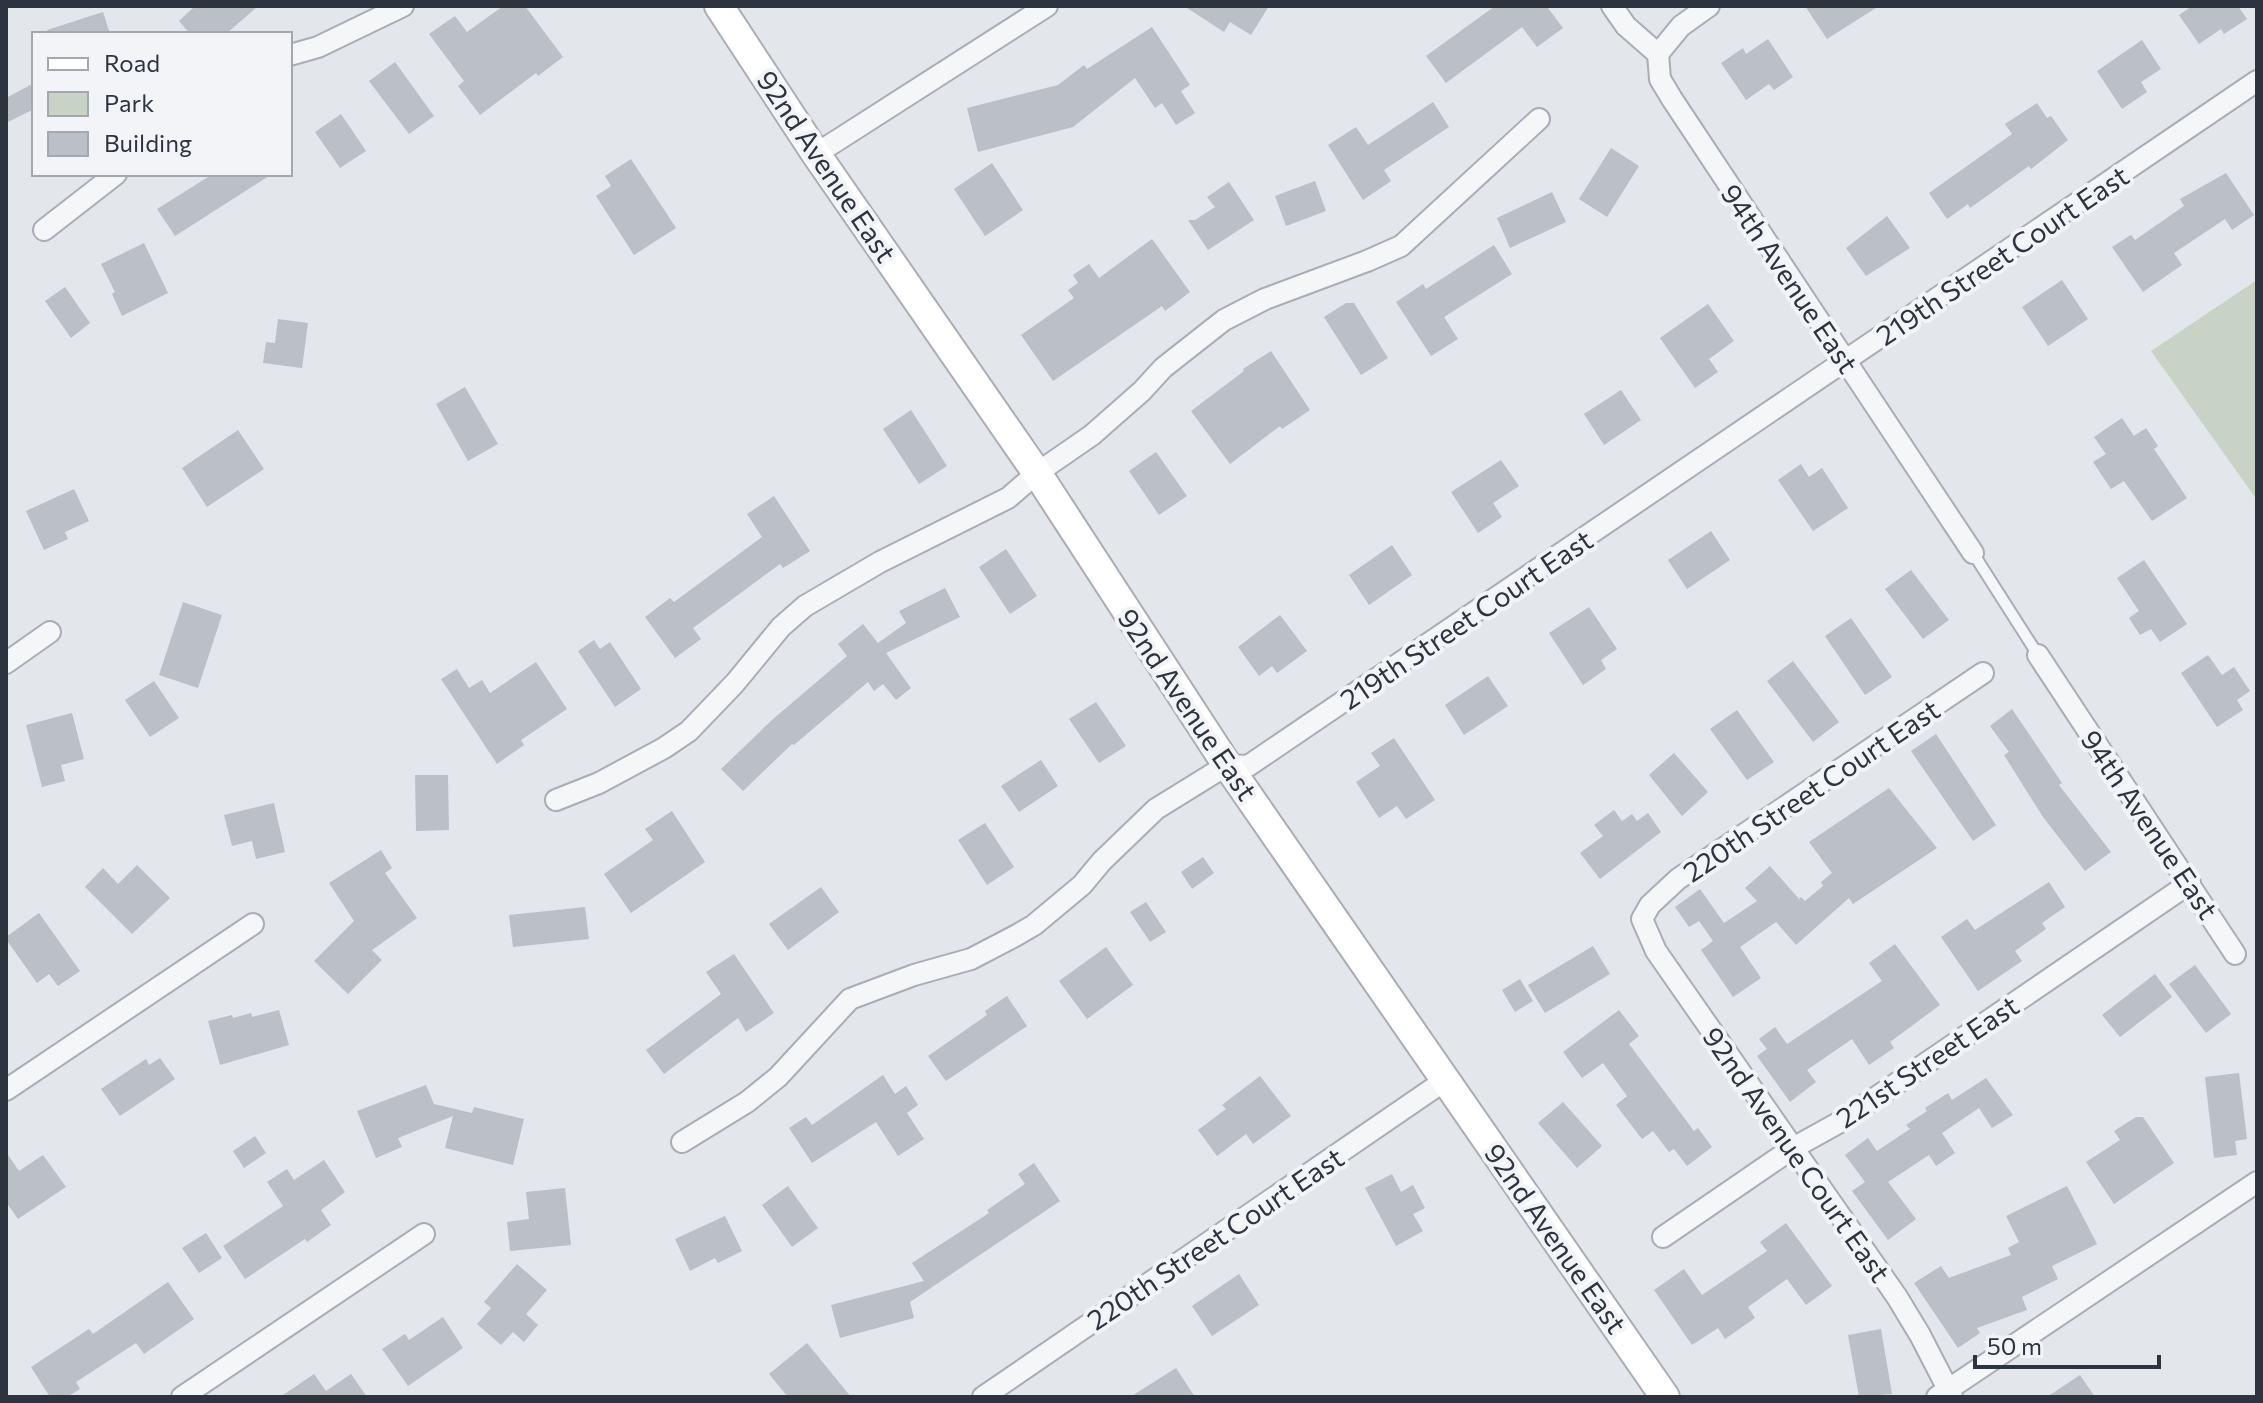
<svg xmlns="http://www.w3.org/2000/svg" width="2263" height="1403" viewBox="0 0 2263 1403" font-family="Commissioner,sans-serif">
<style>
.green{fill:#c8d3c5}
.building{fill:#bbbfc6}
.lines{fill:none;stroke-linecap:round;stroke-linejoin:round}
.lane-casing{stroke:#a9adb4;stroke-width:14}
.street-casing{stroke:#a9adb4;stroke-width:24}
.secondary-casing{stroke:#a9adb4;stroke-width:32}
.lane{stroke:#f5f6f8;stroke-width:10}
.street{stroke:#f5f6f8;stroke-width:20}
.secondary{stroke:#fff;stroke-width:28}
.labels{text-anchor:middle;dominant-baseline:central;stroke-width:8;stroke-linejoin:round;paint-order:stroke}
.street-label{font-size:28px;fill:#2d3440;stroke:#f3f4f7}
</style>
<rect width="100%" height="100%" fill="#e3e6ea"/>
<polygon class="green" points="2257,280 2257,500 2151,351"/>
<g class="building">
<polygon points="195,6 258,6 226,34 190,34 179,21"/>
<polygon points="503,6 525,6 563,57 538,76 536,73 480,115 458,86 464,81 429,34 455,16 467,32"/>
<polygon points="1184,6 1269,6 1251,35 1230,22 1224,32"/>
<polygon points="1495,6 1552,6 1548,8 1563,28 1537,47 1522,27 1446,83 1426,56"/>
<polygon points="1805,6 1879,6 1827,39"/>
<polygon points="2192,6 2238,6 2247,19 2224,34 2221,29 2199,44 2179,15"/>
<polygon points="103,12 110,34 48,34 47,30"/>
<polygon points="1152,27 1190,85 1181,91 1195,113 1176,125 1162,103 1155,108 1135,78 1073,127 978,152 967,108 1058,85 1084,65 1087,69"/>
<polygon points="1768,39 1793,77 1774,90 1769,84 1746,100 1721,63 1743,48 1746,54"/>
<polygon points="2142,40 2161,69 2141,82 2147,92 2122,109 2097,71"/>
<polygon points="395,62 434,116 409,134 369,81"/>
<polygon points="34,83 34,109 6,123 6,98"/>
<polygon points="1433,102 1449,127 1384,170 1391,181 1363,200 1328,145 1356,127 1368,145"/>
<polygon points="2037,103 2047,118 2051,116 2068,140 2031,169 2029,166 1970,208 1968,204 1947,219 1929,193 2012,134 2005,124"/>
<polygon points="341,114 366,151 340,168 315,132"/>
<polygon points="1611,148 1639,166 1607,217 1579,199"/>
<polygon points="631,159 676,228 634,255 596,196 611,186 605,176"/>
<polygon points="992,163 1023,210 985,236 954,189"/>
<polygon points="2226,173 2254,215 2232,230 2225,219 2174,253 2182,265 2143,292 2112,247 2131,235 2135,240 2184,206 2180,199"/>
<polygon points="213,174 272,174 175,236 157,209"/>
<polygon points="1315,181 1326,211 1286,226 1275,196"/>
<polygon points="1229,182 1254,220 1208,250 1188,220 1195,220 1215,207 1207,197"/>
<polygon points="1552,192 1566,222 1510,248 1497,218"/>
<polygon points="1887,216 1910,248 1866,276 1846,248"/>
<polygon points="1152,239 1190,292 1165,311 1162,306 1053,381 1021,335 1074,298 1068,290 1078,283 1073,275 1089,264 1099,278"/>
<polygon points="144,243 168,293 122,316 112,294 115,292 101,264"/>
<polygon points="1494,245 1512,274 1444,317 1458,339 1431,356 1396,302 1423,284 1426,289"/>
<polygon points="2062,280 2088,319 2048,346 2022,307"/>
<polygon points="65,287 90,323 71,338 45,301"/>
<polygon points="1346,303 1354,303 1388,358 1361,375 1324,317"/>
<polygon points="1708,304 1734,341 1709,359 1718,372 1695,388 1660,338"/>
<polygon points="278,319 308,323 302,368 263,363 266,342 275,343"/>
<polygon points="1271,351 1310,410 1282,429 1280,426 1230,464 1191,411 1244,371 1243,369"/>
<polygon points="465,387 498,444 468,461 436,404"/>
<polygon points="1621,390 1641,420 1604,445 1584,414"/>
<polygon points="911,410 947,466 919,484 883,429"/>
<polygon points="2122,418 2134,436 2146,428 2158,446 2154,449 2187,498 2152,521 2124,481 2111,489 2093,462 2106,454 2094,437"/>
<polygon points="238,430 264,469 207,507 182,468"/>
<polygon points="1156,452 1187,496 1159,515 1129,471"/>
<polygon points="1501,460 1519,486 1493,503 1502,517 1478,533 1451,492"/>
<polygon points="1801,464 1809,477 1822,468 1848,508 1813,531 1778,480"/>
<polygon points="74,489 89,521 65,532 68,539 44,550 26,511"/>
<polygon points="774,496 810,551 783,568 780,564 693,628 701,639 675,658 645,617 670,598 674,602 762,537 747,514"/>
<polygon points="1711,531 1730,560 1687,589 1668,560"/>
<polygon points="1392,545 1412,575 1369,605 1349,575"/>
<polygon points="1006,549 1037,596 1010,614 979,567"/>
<polygon points="2144,560 2187,624 2160,642 2151,629 2140,635 2129,618 2139,611 2117,578"/>
<polygon points="1911,570 1949,620 1923,639 1885,589"/>
<polygon points="945,588 960,617 886,653 911,688 896,700 883,684 874,691 868,682 794,745 792,744 743,791 721,769 772,720 847,656 838,644 863,624 878,643 906,623 899,611"/>
<polygon points="183,602 222,615 198,688 159,675"/>
<polygon points="1589,607 1617,649 1601,660 1606,669 1583,685 1549,633"/>
<polygon points="1280,615 1307,651 1277,673 1272,666 1259,676 1238,647"/>
<polygon points="1851,618 1892,677 1865,695 1825,636"/>
<polygon points="594,640 600,649 610,642 641,689 615,707 578,651"/>
<polygon points="2208,655 2222,675 2234,667 2250,691 2237,700 2243,710 2217,727 2181,673"/>
<polygon points="1793,661 1839,722 1813,742 1767,681"/>
<polygon points="536,662 567,709 521,740 524,745 497,764 441,679 457,669 469,688 482,680 490,693"/>
<polygon points="1488,676 1508,706 1464,735 1445,705"/>
<polygon points="154,681 179,718 150,737 125,700"/>
<polygon points="1096,702 1126,746 1099,763 1069,719"/>
<polygon points="2012,709 2062,783 2059,785 2111,852 2085,871 2043,817 2004,755 2009,752 1990,726"/>
<polygon points="1737,710 1774,762 1747,780 1710,729"/>
<polygon points="72,713 84,759 61,765 65,781 42,787 26,725"/>
<polygon points="1936,734 1996,825 1973,841 1911,751"/>
<polygon points="1394,738 1435,800 1406,819 1397,806 1379,818 1356,782 1380,766 1371,753"/>
<polygon points="1674,753 1708,792 1682,816 1649,775"/>
<polygon points="1041,760 1058,786 1019,812 1001,786"/>
<polygon points="415,775 448,775 449,830 416,831"/>
<polygon points="1889,788 1937,848 1853,904 1849,898 1796,945 1776,922 1740,947 1761,978 1733,997 1701,950 1713,941 1699,921 1689,927 1675,907 1700,889 1724,923 1757,901 1745,888 1770,866 1799,899 1801,897 1805,901 1823,886 1821,882 1832,873 1809,842"/>
<polygon points="274,803 285,852 256,859 252,841 232,846 224,815"/>
<polygon points="1614,810 1622,821 1632,814 1637,821 1648,813 1661,832 1600,879 1580,853 1603,836 1594,825"/>
<polygon points="672,811 705,862 631,913 604,874 653,840 645,829"/>
<polygon points="985,823 1014,867 987,885 958,840"/>
<polygon points="381,850 392,868 385,873 417,918 372,950 382,960 348,994 314,961 354,921 329,883"/>
<polygon points="1203,857 1214,873 1192,889 1181,872"/>
<polygon points="137,865 170,898 132,934 85,887 103,868 118,884"/>
<polygon points="2049,882 2065,907 2042,923 2046,929 2015,951 2022,961 1978,991 1941,937 1967,919 1975,930"/>
<polygon points="821,887 839,912 788,950 769,924"/>
<polygon points="1146,902 1166,932 1150,942 1130,912"/>
<polygon points="585,907 589,939 513,947 509,915"/>
<polygon points="39,913 80,971 58,986 49,974 37,983 6,939 6,937"/>
<polygon points="1895,944 1940,1005 1890,1042 1894,1048 1869,1065 1852,1039 1807,1070 1816,1082 1790,1102 1757,1056 1767,1049 1759,1039 1775,1027 1787,1044 1882,981 1869,963"/>
<polygon points="1593,946 1610,974 1545,1013 1528,985"/>
<polygon points="1106,947 1133,985 1087,1019 1059,981"/>
<polygon points="734,954 774,1013 746,1032 738,1018 664,1074 646,1050 721,994 706,972"/>
<polygon points="2195,965 2231,1014 2206,1033 2169,984"/>
<polygon points="2155,974 2172,997 2120,1037 2102,1015"/>
<polygon points="1520,979 1533,1001 1515,1012 1502,990"/>
<polygon points="1007,996 1027,1026 946,1081 928,1056 987,1015 985,1011"/>
<polygon points="279,1010 289,1045 220,1065 208,1021 232,1015 233,1018 251,1013 252,1017"/>
<polygon points="1619,1010 1639,1036 1629,1044 1694,1131 1698,1128 1712,1147 1687,1166 1674,1149 1669,1152 1653,1131 1642,1139 1616,1105 1627,1096 1603,1063 1582,1078 1563,1052"/>
<polygon points="160,1058 175,1079 120,1116 101,1089 146,1059 149,1065"/>
<polygon points="2239,1073 2247,1139 2235,1141 2237,1155 2214,1158 2205,1077"/>
<polygon points="883,1075 895,1094 906,1086 918,1105 907,1113 924,1139 898,1156 876,1122 812,1163 789,1128 806,1117 812,1125"/>
<polygon points="1260,1076 1291,1116 1253,1144 1246,1134 1217,1156 1198,1130 1226,1109 1222,1105"/>
<polygon points="1986,1078 2013,1115 1992,1128 1979,1108 1942,1133 1955,1153 1936,1166 1929,1155 1888,1182 1916,1219 1888,1240 1852,1191 1865,1182 1845,1155 1868,1138 1877,1151 1910,1129 1906,1125 1927,1111 1925,1108 1948,1093 1952,1100"/>
<polygon points="426,1085 434,1104 472,1113 474,1107 524,1119 513,1165 445,1148 453,1116 398,1138 402,1147 376,1158 357,1111"/>
<polygon points="1563,1102 1602,1146 1577,1168 1538,1123"/>
<polygon points="2136,1117 2143,1117 2174,1163 2114,1204 2086,1162 2120,1140 2114,1131"/>
<polygon points="255,1136 266,1153 244,1168 233,1151"/>
<polygon points="6,1152 19,1171 43,1155 66,1187 18,1219 6,1202"/>
<polygon points="324,1160 345,1192 321,1210 331,1225 307,1242 305,1239 245,1279 223,1246 283,1206 267,1182 287,1169 294,1180"/>
<polygon points="1034,1163 1060,1201 910,1302 914,1318 840,1338 831,1305 924,1281 912,1263 989,1213 987,1210 1025,1184 1018,1174"/>
<polygon points="1392,1174 1401,1192 1413,1185 1425,1208 1413,1214 1423,1231 1396,1246 1365,1188"/>
<polygon points="788,1186 818,1228 792,1247 762,1205"/>
<polygon points="2067,1186 2097,1244 2052,1266 2058,1279 2022,1297 2027,1310 1977,1328 1980,1333 1958,1348 1914,1283 1941,1266 1949,1278 2011,1255 2008,1248 2019,1242 2006,1216"/>
<polygon points="565,1188 571,1245 510,1251 507,1222 529,1219 526,1192"/>
<polygon points="725,1216 742,1251 718,1263 715,1258 690,1271 675,1239"/>
<polygon points="1786,1223 1832,1286 1806,1305 1787,1279 1748,1307 1755,1318 1725,1339 1718,1328 1692,1345 1654,1290 1684,1269 1702,1295 1767,1251 1760,1242"/>
<polygon points="206,1233 222,1258 199,1273 182,1248"/>
<polygon points="517,1264 547,1290 526,1314 538,1325 524,1342 513,1332 501,1345 477,1324 491,1308 484,1302"/>
<polygon points="1239,1274 1259,1305 1212,1336 1192,1306"/>
<polygon points="168,1282 194,1319 144,1354 136,1343 76,1382 80,1389 67,1397 50,1397 31,1367 89,1329 93,1334"/>
<polygon points="443,1317 463,1348 408,1386 382,1349 405,1334 409,1340"/>
<polygon points="1881,1329 1892,1394 1859,1397 1848,1335"/>
<polygon points="807,1343 851,1397 788,1397 769,1374"/>
<polygon points="1176,1368 1195,1397 1130,1397"/>
<polygon points="314,1374 326,1391 351,1374 367,1397 280,1397"/>
<polygon points="2080,1375 2095,1397 2047,1397"/>
</g>
<g class="lines">
<defs>
<polyline id="lane" points="1973,553 2038,655"/>
<g id="street">
<polyline points="1612,6 1626,26 1658,54 1660,79 1672,99 1973,553"/>
<polyline points="1658,54 1681,26 1709,6"/>
<polyline points="290,55 318,47 403,6"/>
<polyline points="816,154 1047,6"/>
<polyline points="44,230 116,174"/>
<polyline points="2038,655 2235,954"/>
<polyline points="6,663 50,632"/>
<polyline points="556,800 599,783 664,748 689,731 735,683 781,627 805,606 880,562 1008,498 1037,473 1092,435 1142,391 1163,368 1224,320 1265,299 1367,261 1401,246 1539,119"/>
<polyline points="6,1090 253,924"/>
<polyline points="682,1142 747,1102 778,1077 850,999 914,975 971,959 1017,935 1034,925 1082,885 1102,861 1156,809 1227,765 1248,766 2257,81"/>
<polyline points="1663,1237 1793,1148 1840,1122 2190,883"/>
<polyline points="182,1397 424,1234"/>
<polyline points="983,1397 1447,1079"/>
<polyline points="1937,1397 2257,1182"/>
<polyline points="1952,1397 1920,1335 1897,1297 1656,951 1642,919 1650,905 1678,879 1983,673"/>
</g>
<polyline id="secondary" points="719,6 816,154 1037,473 1227,765 1665,1397"/>
</defs>
<use href="#lane" class="lane-casing"/>
<use href="#street" class="street-casing"/>
<use href="#secondary" class="secondary-casing"/>
<use href="#lane" class="lane"/>
<use href="#street" class="street"/>
<use href="#secondary" class="secondary"/>
</g>
<g class="labels">
<g class="street-label">
<text transform="translate(827 166) rotate(56)">92nd Avenue East</text>
<text transform="translate(2002 255) rotate(-34)">219th Street Court East</text>
<text transform="translate(1790 278) rotate(56)">94th Avenue East</text>
<text transform="translate(1466 619) rotate(-34)">219th Street Court East</text>
<text transform="translate(1188 704) rotate(56)">92nd Avenue East</text>
<text transform="translate(1811 790) rotate(-34)">220th Street Court East</text>
<text transform="translate(2150 824) rotate(56)">94th Avenue East</text>
<text transform="translate(1927 1061) rotate(-34)">221st Street East</text>
<text transform="translate(1797 1154) rotate(55)">92nd Avenue Court East</text>
<text transform="translate(1215 1238) rotate(-34)">220th Street Court East</text>
<text transform="translate(1556 1238) rotate(55)">92nd Avenue East</text>
</g>
</g>
<rect width="2263" height="1403" fill="none" stroke="#2d3440" stroke-width="16"/>
<rect x="32" y="32" width="260" height="144" fill="#f3f4f7" stroke="#a4a7ae" stroke-width="2"/>
<rect x="48" y="58" width="40" height="12" fill="#ffffff" stroke="#a4a7ae" stroke-width="2"/>
<text x="104" y="72" font-size="24" fill="#2d3440">Road</text>
<rect x="48" y="92" width="40" height="24" fill="#c8d3c5" stroke="#a4a7ae" stroke-width="2"/>
<text x="104" y="112" font-size="24" fill="#2d3440">Park</text>
<rect x="48" y="132" width="40" height="24" fill="#bbbfc6" stroke="#a4a7ae" stroke-width="2"/>
<text x="104" y="152" font-size="24" fill="#2d3440">Building</text>
<path d="M1975 1355v12h184v-12" fill="none" stroke="#2d3440" stroke-width="4"/>
<text x="1987" y="1355" font-size="24" fill="#2d3440" stroke="#f3f4f7" stroke-width="6" paint-order="stroke">50 m</text>
</svg>
